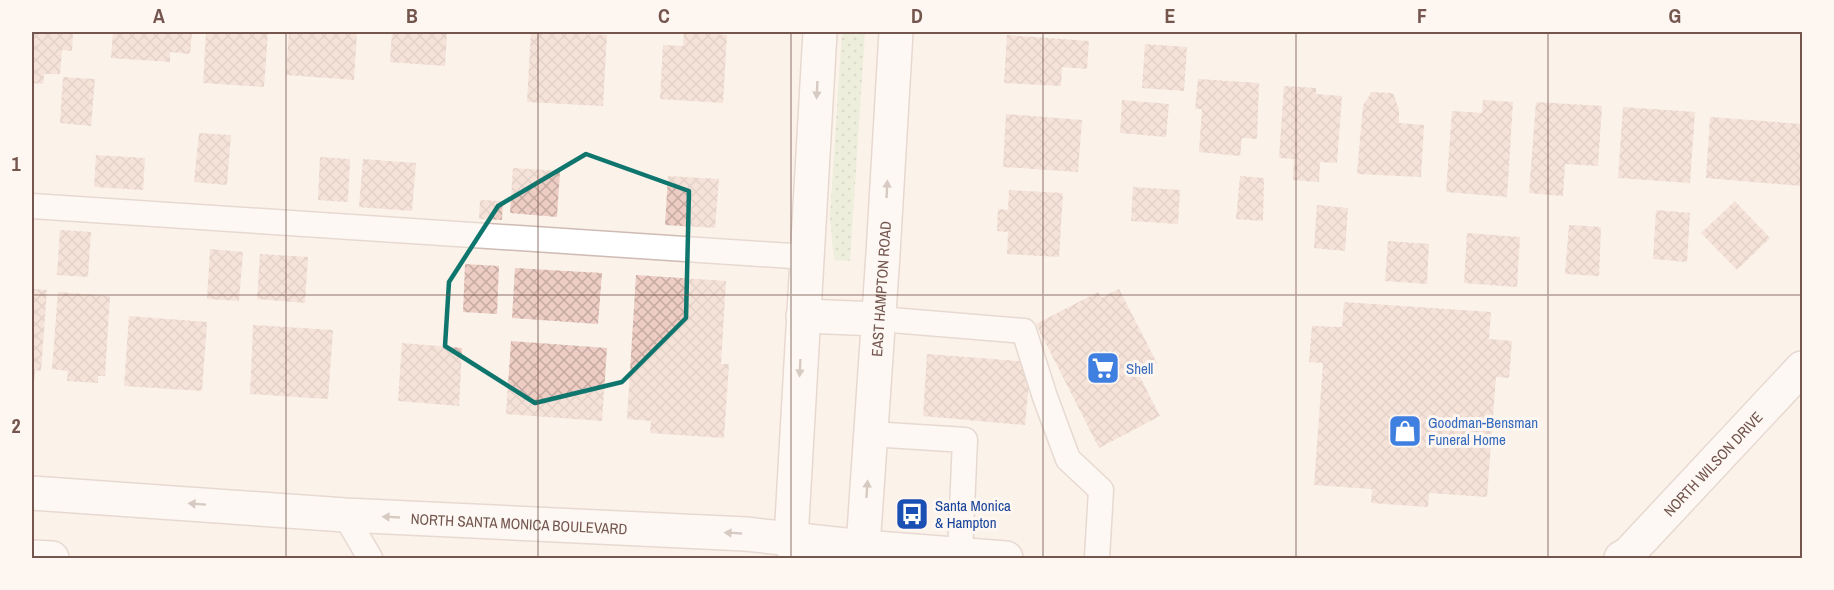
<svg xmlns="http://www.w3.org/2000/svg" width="1834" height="590" viewBox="0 0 1834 590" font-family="'Archivo Narrow',sans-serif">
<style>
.grass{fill:url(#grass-dots)}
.building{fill:url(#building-cross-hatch)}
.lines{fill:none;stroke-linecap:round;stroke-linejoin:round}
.service-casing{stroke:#cebbb3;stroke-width:27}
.tertiary-casing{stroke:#cebbb3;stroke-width:36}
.secondary-casing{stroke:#d1bab1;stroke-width:36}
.service{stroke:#fff;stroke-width:24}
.tertiary{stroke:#fff;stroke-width:33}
.secondary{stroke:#fff;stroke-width:33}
.oneway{fill:#ac9a95}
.marked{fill:none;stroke:#0f766e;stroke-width:4.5;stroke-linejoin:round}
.grid{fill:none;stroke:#74564f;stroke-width:1.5;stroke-opacity:0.55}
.labels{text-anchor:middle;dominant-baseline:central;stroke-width:6;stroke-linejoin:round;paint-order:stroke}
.street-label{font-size:15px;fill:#74564f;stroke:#fef6f1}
.shop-label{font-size:15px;fill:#366cbe;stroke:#fef6f1;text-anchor:start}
.transit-label{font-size:15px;fill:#164399;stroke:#fef6f1;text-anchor:start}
.neatline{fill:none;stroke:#74564f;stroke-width:2}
.grid-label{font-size:20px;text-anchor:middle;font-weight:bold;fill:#74564f}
</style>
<defs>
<pattern id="grass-dots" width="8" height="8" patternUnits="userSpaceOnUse" patternTransform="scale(1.5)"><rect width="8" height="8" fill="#dbe8c9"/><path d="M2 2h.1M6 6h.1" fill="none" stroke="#b6bfa6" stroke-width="1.8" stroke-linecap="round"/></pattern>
<pattern id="building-cross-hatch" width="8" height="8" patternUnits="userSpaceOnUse" patternTransform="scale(1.5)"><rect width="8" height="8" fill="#eecec4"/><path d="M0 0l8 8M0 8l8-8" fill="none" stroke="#c5aaa2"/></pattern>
</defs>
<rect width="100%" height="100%" fill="#fbf2ea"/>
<polygon class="grass" points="842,32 865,32 850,261 834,260 830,216"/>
<g class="building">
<polygon points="32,32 73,32 72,51 62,50 60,74 44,74 43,84 32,83"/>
<polygon points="113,32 192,32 190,54 170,52 170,62 111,58"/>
<polygon points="206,32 268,32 264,87 203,83"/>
<polygon points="289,32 357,32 354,80 286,75"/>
<polygon points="392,32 447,32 445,66 390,62"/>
<polygon points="531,32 607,35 603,106 527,102"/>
<polygon points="684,32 727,35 723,103 660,99 663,45 683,46"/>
<polygon points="1007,35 1089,41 1087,69 1062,67 1061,86 1004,83"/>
<polygon points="1145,44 1187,47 1184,91 1142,88"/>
<polygon points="63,77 95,79 91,126 60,123"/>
<polygon points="1198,79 1259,83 1257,139 1242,138 1240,156 1199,152 1202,109 1195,109"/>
<polygon points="1284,86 1316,88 1316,94 1342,96 1337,163 1320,162 1319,182 1293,180 1294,159 1279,158"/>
<polygon points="1372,92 1393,93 1399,110 1399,123 1424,125 1421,177 1357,174 1363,105"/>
<polygon points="1122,100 1169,104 1166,137 1120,133"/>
<polygon points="1483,100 1513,102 1507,197 1446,192 1452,111 1482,113"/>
<polygon points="1536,102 1602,106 1598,166 1565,164 1563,196 1529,193"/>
<polygon points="1623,107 1695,112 1690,183 1618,178"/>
<polygon points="1006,114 1082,120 1078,172 1003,167"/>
<polygon points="1710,117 1802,124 1802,186 1706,178"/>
<polygon points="199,133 231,135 227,185 194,182"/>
<polygon points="96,155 145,158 143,190 94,187"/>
<polygon points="320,157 350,159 348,202 318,200"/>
<polygon points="363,159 416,163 412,211 359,207"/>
<polygon points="513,168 560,171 557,217 510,213"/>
<polygon points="668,176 719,179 715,228 665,225"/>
<polygon points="1240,176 1264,178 1263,221 1236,219"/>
<polygon points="1133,187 1180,190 1178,224 1131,221"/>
<polygon points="1009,190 1063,193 1059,257 1007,254 1008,232 997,231 998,209 1008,210"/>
<polygon points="480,200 503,201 502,220 479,219"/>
<polygon points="1735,201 1770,238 1737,270 1701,233"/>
<polygon points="1317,205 1348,208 1345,251 1314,248"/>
<polygon points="1656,210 1690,213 1687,262 1653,259"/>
<polygon points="1569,225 1601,227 1599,276 1565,274"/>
<polygon points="60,230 91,232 88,277 57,275"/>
<polygon points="1467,233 1520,237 1517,287 1464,283"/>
<polygon points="1388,241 1429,244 1427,284 1385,281"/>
<polygon points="210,249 243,252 239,301 207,299"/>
<polygon points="260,254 308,257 305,303 257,299"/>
<polygon points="465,264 499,266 497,314 463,312"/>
<polygon points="515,268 602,273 598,324 512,318"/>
<polygon points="636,275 726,281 721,364 729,364 724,438 650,433 651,421 627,419"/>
<polygon points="32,289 47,290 41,371 35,370 35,381 32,381"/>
<polygon points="1119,289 1157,363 1138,373 1160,416 1099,448 1036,324 1098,292 1101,298"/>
<polygon points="58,292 110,296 105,376 98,376 98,383 67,381 68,371 52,369"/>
<polygon points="1344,302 1491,312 1489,339 1512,341 1509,378 1496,377 1487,497 1429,493 1428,507 1371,503 1372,489 1314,485 1323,363 1309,362 1312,326 1342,327"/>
<polygon points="129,316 207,322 202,391 124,386"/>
<polygon points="253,325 333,330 328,399 250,394"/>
<polygon points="511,341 607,348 602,421 506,414"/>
<polygon points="402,343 462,348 459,406 398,401"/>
<polygon points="927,354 1031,362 1025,425 923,416"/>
</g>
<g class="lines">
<defs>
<g id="service">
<polyline points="32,206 807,257"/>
<polyline points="879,319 1024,331 1045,397 1068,459 1101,490 1097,558"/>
<polyline points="871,434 965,440 960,554"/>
<polyline points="345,515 370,558"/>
</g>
<g id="tertiary">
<path id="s1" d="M32,493L345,515L746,534L863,547L1006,558"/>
<polyline points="32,557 52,558"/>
<path id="s2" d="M1621,558L1628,554L1802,368"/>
</g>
<g id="secondary">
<polyline points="803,316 879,319"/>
<polyline points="796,558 791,539 820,32"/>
<path id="s3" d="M854,558L863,547L883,254L896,32"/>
</g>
</defs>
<use href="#service" class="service-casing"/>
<use href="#tertiary" class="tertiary-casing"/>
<use href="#secondary" class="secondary-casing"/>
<use href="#service" class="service"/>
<use href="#tertiary" class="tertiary"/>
<use href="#secondary" class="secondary"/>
</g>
<defs><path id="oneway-solid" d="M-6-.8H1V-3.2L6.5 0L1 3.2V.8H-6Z" transform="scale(1.5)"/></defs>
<g class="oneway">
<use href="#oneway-solid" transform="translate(817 90) rotate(93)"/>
<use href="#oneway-solid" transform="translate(887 189) rotate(-87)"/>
<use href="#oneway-solid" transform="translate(800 368) rotate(93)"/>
<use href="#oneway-solid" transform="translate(867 489) rotate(-86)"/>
<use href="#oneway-solid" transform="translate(197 504) rotate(-176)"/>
<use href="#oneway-solid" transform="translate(391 517) rotate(-177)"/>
<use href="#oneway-solid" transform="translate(733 533) rotate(-177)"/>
</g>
<path d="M0 0H1834V590H0ZM586,154L689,191L686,318L622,382L535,403L445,346L449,282L498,206Z" fill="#fbf2ea" fill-opacity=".55" fill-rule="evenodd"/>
<path class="marked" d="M586,154L689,191L686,318L622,382L535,403L445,346L449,282L498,206Z"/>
<path class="grid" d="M286,32V558M538,32V558M791,32V558M1043,32V558M1296,32V558M1548,32V558M32,295H1802"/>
<defs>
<symbol id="supermarket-square" viewBox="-11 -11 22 22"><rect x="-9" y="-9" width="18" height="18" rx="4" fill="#3f7fe0" stroke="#fef6f1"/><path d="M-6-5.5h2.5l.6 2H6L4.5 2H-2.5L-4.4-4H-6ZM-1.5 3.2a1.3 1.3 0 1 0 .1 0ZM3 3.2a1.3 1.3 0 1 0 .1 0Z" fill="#fff"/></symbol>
<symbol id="shop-square" viewBox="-11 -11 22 22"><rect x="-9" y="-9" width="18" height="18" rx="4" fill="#3f7fe0" stroke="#fef6f1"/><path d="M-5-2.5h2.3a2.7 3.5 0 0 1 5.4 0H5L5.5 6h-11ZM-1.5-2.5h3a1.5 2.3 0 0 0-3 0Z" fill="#fff"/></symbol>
<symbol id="bus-square" viewBox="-11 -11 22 22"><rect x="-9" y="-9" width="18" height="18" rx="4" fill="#1a4fb4" stroke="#fef6f1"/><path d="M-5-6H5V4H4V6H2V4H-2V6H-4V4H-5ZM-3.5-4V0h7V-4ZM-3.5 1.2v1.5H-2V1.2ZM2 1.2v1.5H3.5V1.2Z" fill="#fff"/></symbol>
</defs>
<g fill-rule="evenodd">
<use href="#supermarket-square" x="1084" y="349" width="38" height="38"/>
<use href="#shop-square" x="1386" y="412" width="38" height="38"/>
<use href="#bus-square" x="893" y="495" width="38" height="38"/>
</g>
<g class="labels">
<g class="street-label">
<text stroke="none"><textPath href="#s3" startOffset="273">EAST HAMPTON ROAD</textPath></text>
<text stroke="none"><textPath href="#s2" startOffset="132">NORTH WILSON DRIVE</textPath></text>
<text stroke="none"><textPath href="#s1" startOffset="488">NORTH SANTA MONICA BOULEVARD</textPath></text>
</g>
<g class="shop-label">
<text x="1126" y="368">Shell</text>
<text x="1428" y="422">Goodman-Bensman<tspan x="1428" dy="17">Funeral Home</tspan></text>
</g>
<g class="transit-label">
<text x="935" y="505">Santa Monica<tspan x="935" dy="17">&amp; Hampton</tspan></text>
</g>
</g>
<rect width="1834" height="590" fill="none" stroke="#fef6f1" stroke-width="66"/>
<rect x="33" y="33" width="1768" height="524" class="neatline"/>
<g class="grid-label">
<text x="159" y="23">A</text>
<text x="412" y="23">B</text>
<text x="664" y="23">C</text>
<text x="917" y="23">D</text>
<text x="1170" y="23">E</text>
<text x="1422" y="23">F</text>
<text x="1675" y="23">G</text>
<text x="16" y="171">1</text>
<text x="16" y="433">2</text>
</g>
</svg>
